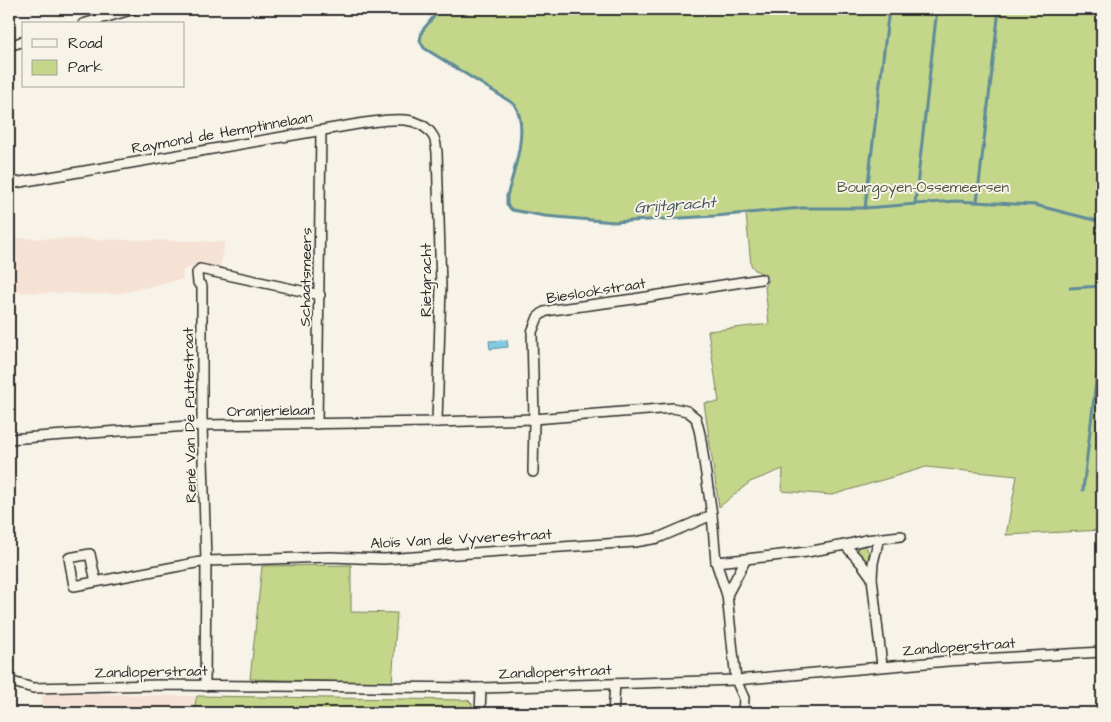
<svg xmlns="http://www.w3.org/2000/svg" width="1111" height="722" viewBox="0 0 1111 722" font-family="'Architects Daughter',sans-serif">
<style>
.built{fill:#f6e2d4}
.green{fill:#c4d68a;stroke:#78805a}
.water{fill:#81cbe2;stroke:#5f8b99}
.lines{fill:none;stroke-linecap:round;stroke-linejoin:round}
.stream{stroke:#5f8b99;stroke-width:3}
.street-casing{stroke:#2b2b2b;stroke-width:12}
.street{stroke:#f7f3e8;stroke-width:9}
.labels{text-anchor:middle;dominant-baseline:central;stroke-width:4;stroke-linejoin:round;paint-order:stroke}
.street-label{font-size:15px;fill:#2b2b2b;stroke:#f7f3e8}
.park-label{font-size:15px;fill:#515643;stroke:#f7f3e8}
.water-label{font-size:16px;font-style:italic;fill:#405359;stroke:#f7f3e8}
</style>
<rect width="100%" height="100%" fill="#f7f3e8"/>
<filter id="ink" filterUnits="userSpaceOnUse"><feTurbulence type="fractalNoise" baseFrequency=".02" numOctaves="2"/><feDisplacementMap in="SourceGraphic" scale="10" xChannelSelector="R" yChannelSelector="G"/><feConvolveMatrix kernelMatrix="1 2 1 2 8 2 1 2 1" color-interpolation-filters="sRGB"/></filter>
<g filter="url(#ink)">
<g class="built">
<polygon points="14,238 192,241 225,242 220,268 203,263 183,270 183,279 116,294 89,294 9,292 9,241 14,241"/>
<polygon points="42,693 197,696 193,713 42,713"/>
</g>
<g class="green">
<path d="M440,9H1102V530L1006,535L1017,476L926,467L832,495L782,491L783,469L750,482L719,507L704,403L719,402L708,331L769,324L765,287L769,280L768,276L755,270L751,265L746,214L614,222L545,216L512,210L507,205V196C514,171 530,126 514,104L424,48L420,41L422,31Z"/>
<polygon points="862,546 866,546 869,553 869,564 865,564 857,552 858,547"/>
<polygon points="351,565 351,612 397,613 392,683 250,679 262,566"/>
<polygon points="197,696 468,700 472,704 472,713 193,713"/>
</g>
<polygon class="water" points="507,340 508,347 490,349 489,341"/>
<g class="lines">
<g class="stream">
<path d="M440,9L422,31L420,41L424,48L514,104C530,126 514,171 507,196V205L512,210L545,216L614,222L715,216L802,208H865L955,201L1035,205L1102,222"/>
<polyline points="977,202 999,9"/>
<polyline points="915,204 937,9"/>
<polyline points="865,208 889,9"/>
<polyline points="1070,288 1102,286"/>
<polyline points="1083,490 1102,331"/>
</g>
<defs>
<g id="street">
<polyline points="83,24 134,9"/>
<polyline points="9,46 24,41"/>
<path d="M9,184L364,123C387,120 419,113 433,136C436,140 436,147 437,152L441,286L437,422"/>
<polyline points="317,424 321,131"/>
<polyline points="9,439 202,425 437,422 534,419 673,408 687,411 696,418 700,434 712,515 716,562 727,595 736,680 744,698 743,713"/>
<polyline points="533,472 534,419 532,332 538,317 544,312 552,310 634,299 761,279"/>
<polyline points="845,545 865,540 901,536"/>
<polyline points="716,562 746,559"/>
<polyline points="872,578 873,563 879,538"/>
<polyline points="96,582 90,554 69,558 74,586 206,561 330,557 384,559 635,542 658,538 712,515"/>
<polyline points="727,595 746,559 807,552 845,545 862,564 872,578 882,666"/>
<polyline points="9,681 33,688 157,685 481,688 736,680 948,661 1102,652"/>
<polyline points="205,686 206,561 202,425 202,286 198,283 197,273 200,269 320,295"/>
<polyline points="480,713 481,688"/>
<polyline points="613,713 615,684"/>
</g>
</defs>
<use href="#street" class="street-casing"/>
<use href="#street" class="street"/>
</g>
</g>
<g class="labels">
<g class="street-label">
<text transform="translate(222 133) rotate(-10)">Raymond de Hemptinnelaan</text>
<text transform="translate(306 277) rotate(-89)">Schaatsmeers</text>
<text transform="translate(426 280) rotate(-90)">Rietgracht</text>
<text transform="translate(596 291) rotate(-9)">Bieslookstraat</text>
<text transform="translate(271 411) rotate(-1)">Oranjerielaan</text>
<text transform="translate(190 415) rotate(-91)">René Van De Puttestraat</text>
<text transform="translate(461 539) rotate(-3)">Aloïs Van de Vyverestraat</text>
<text transform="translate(959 647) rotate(-4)">Zandloperstraat</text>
<text transform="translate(151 672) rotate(-1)">Zandloperstraat</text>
<text transform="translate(555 672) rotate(-2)">Zandloperstraat</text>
</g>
<g class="park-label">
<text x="923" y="187">Bourgoyen-Ossemeersen</text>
</g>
<g class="water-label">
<text transform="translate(675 205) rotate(-4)">Grijtgracht</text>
</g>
</g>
<rect width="1111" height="722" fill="none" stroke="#f7f3e8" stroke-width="30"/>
<rect x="15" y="15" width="1081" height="692" fill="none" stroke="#2b2b2b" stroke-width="2" filter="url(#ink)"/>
<rect x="22" y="22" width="162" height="65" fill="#f7f3e8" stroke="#a5a39c"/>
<rect x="32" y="39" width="25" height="8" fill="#f7f3e8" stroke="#a5a39c"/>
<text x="68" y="48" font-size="15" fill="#2b2b2b">Road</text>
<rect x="32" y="60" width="25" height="15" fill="#c4d68a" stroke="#a5a39c"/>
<text x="68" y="72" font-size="15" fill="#2b2b2b">Park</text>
</svg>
